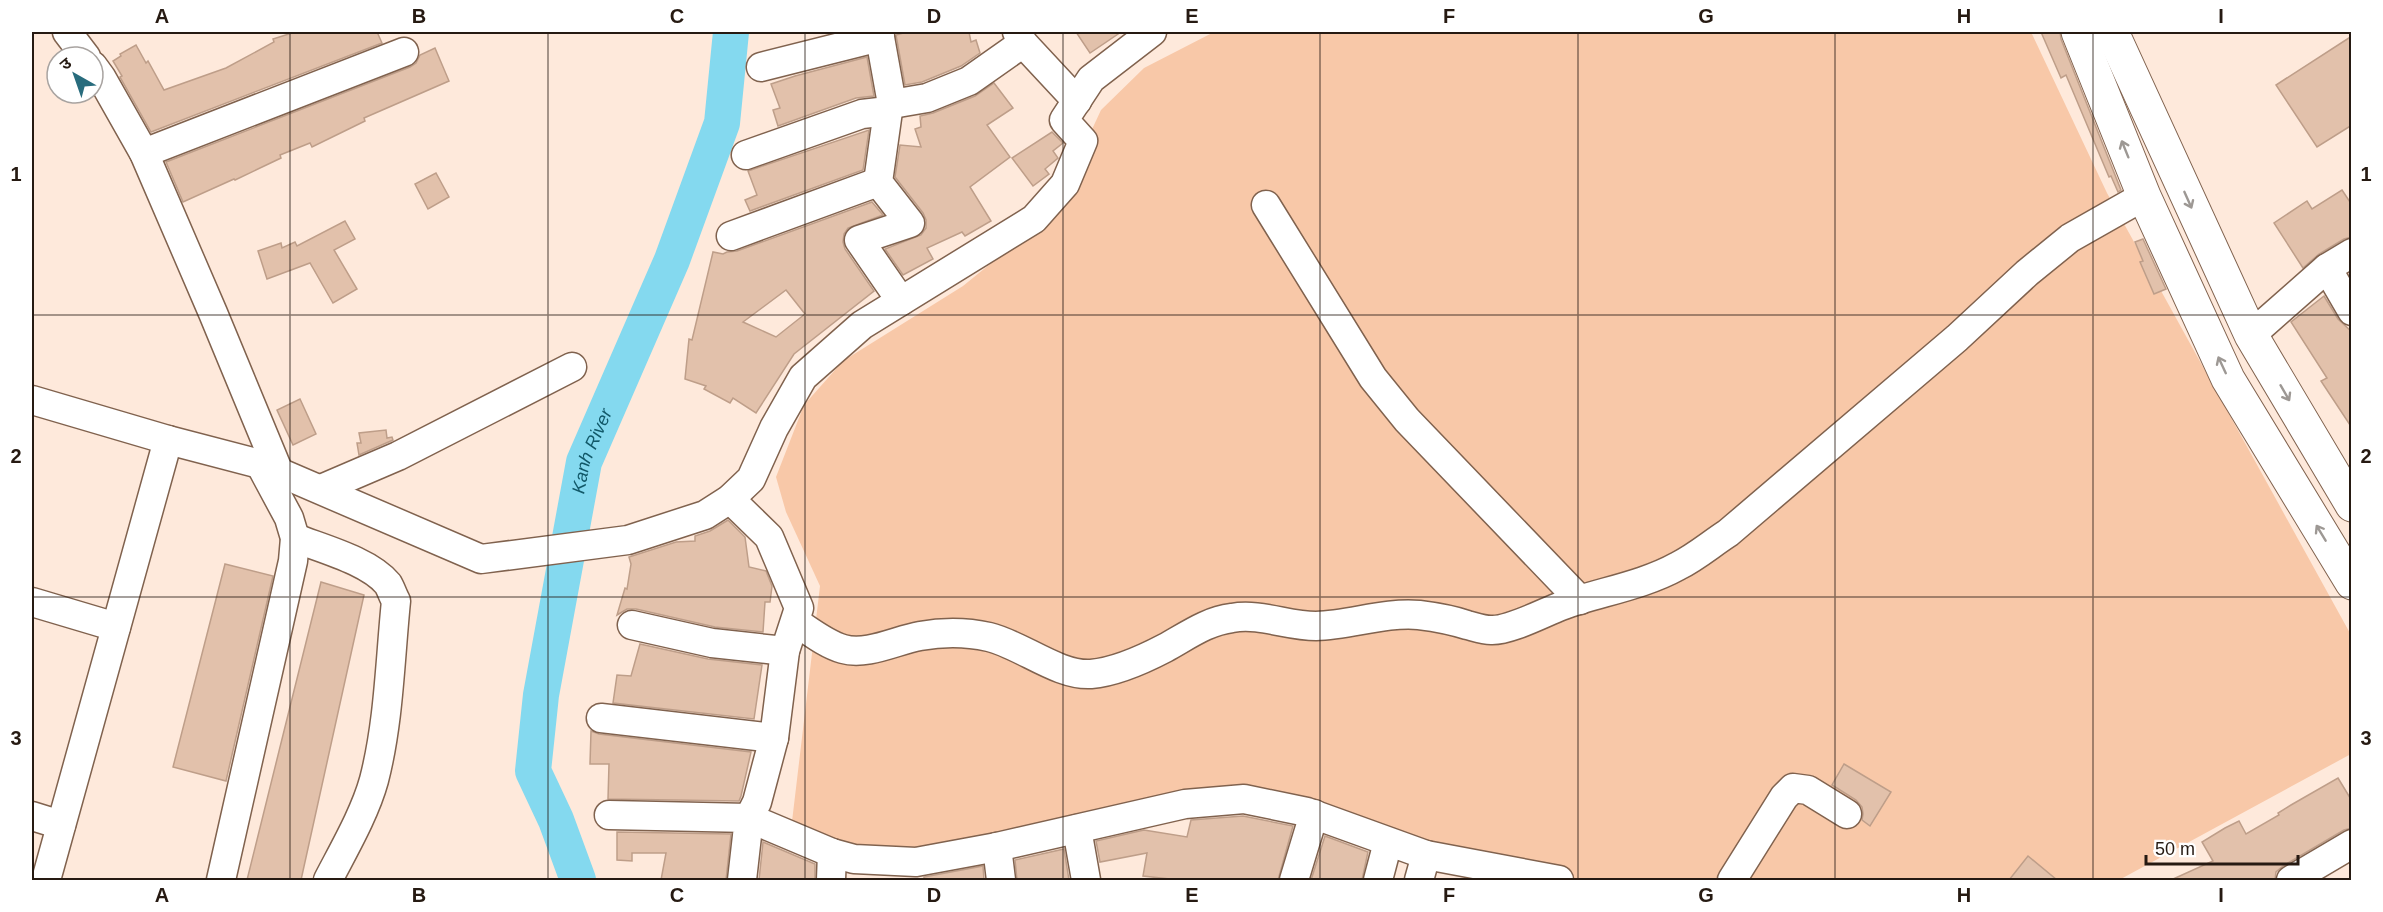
<svg xmlns="http://www.w3.org/2000/svg" width="2383" height="912" viewBox="0 0 2383 912" font-family="Helvetica,'Noto Sans Devanagari',sans-serif">
<style>
.green{fill:#f8c8a8}
.lines{fill:none;stroke-linecap:round;stroke-linejoin:round}
.river{stroke:#84d9ef;stroke-width:36}
.building{fill:#e2c1ab;stroke:#be9e89;stroke-width:1.5;fill-rule:evenodd}
.minor-casing{stroke:#80624e;stroke-width:31}
.major-casing{stroke:#80624e;stroke-width:35}
.minor{stroke:#fff;stroke-width:28}
.major{stroke:#fff;stroke-width:33}
.oneway{stroke:#9d9894}
.grid{fill:none;stroke:#261a12;stroke-width:1.5;stroke-opacity:0.55}
.labels{text-anchor:middle;dominant-baseline:central;stroke-width:6;stroke-linejoin:round;paint-order:stroke}
.water-label{font-size:18px;font-style:italic;fill:#125969;stroke:#fff}
.neatline{fill:none;stroke:#261a12;stroke-width:2}
.grid-label{font-size:20px;text-anchor:middle;font-weight:bold;fill:#261a12}
</style>
<rect width="100%" height="100%" fill="#fee9db"/>
<polygon class="green" points="1214,32 2031,32 2107,193 2351,635 2351,754 2119,880 1540,880 1275,806 1198,812 921,869 791,830 820,586 786,512 776,477 804,405 843,361 963,286 1027,234 1068,181 1101,110 1144,68"/>
<g class="lines">
<path class="river" id="s1" d="M578,880L556,820L533,771L541,695L584,462L672,260L722,123L731,32"/>
</g>
<g class="building">
<polygon points="295,32 377,32 382,43 151,132 120,77 122,76 113,61 121,56 120,54 136,45 146,63 148,61 164,90 226,68 274,42 273,39"/>
<polygon points="907,32 969,32 971,42 976,40 980,53 961,66 922,82 905,85 896,35"/>
<polygon points="1076,32 1121,32 1090,53"/>
<polygon points="2041,32 2060,32 2061,39 2121,190 2118,192 2111,176 2109,177 2066,75 2061,78"/>
<polygon points="2352,36 2352,125 2317,147 2276,85"/>
<polygon points="435,48 449,81 364,118 365,121 312,147 310,143 280,155 281,158 235,180 234,179 183,202 166,162 410,67 416,63 420,55"/>
<polygon points="867,57 874,96 856,98 778,126 773,110 780,108 771,84 795,76"/>
<polygon points="994,83 1013,108 987,125 1010,157 970,187 991,221 965,236 962,232 927,248 933,259 903,275 885,249 921,235 926,228 926,220 923,213 895,177 900,145 921,147 915,129 921,127 920,116 933,113 975,96"/>
<polygon points="869,130 863,170 750,211 745,200 757,195 748,171"/>
<polygon points="1052,132 1063,143 1053,151 1058,158 1045,169 1049,174 1033,186 1012,158"/>
<polygon points="436,173 449,197 428,209 415,184"/>
<polygon points="2342,190 2352,205 2352,237 2344,239 2319,254 2303,268 2274,223 2307,201 2312,209"/>
<path d="M872,202L883,215L848,228L844,234L843,242L845,249L874,291L794,354L756,413L733,398L730,403L704,389L706,386L685,379L689,339L692,340L713,252L723,254L727,252L737,251ZM786,290L805,314L776,337L743,322Z"/>
<polygon points="345,221 355,239 334,250 357,289 333,303 310,263 267,279 258,251 281,243 282,248 295,242 297,246"/>
<polygon points="2143,239 2166,289 2154,294 2140,262 2143,261 2135,242"/>
<polygon points="2324,296 2338,319 2352,332 2352,428 2321,381 2327,378 2291,322"/>
<polygon points="300,399 316,434 293,445 277,410"/>
<polygon points="386,430 387,438 392,437 393,440 359,455 357,443 361,443 359,433"/>
<polygon points="728,520 745,537 749,567 766,571 772,586 770,602 765,602 763,632 715,627 636,609 627,609 617,615 625,588 627,589 631,564 629,557 676,542 695,541 695,536 710,531"/>
<polygon points="225,564 273,576 226,781 173,767"/>
<polygon points="321,582 364,595 301,880 247,880"/>
<polygon points="640,644 708,659 762,665 754,719 613,703 617,675 631,676"/>
<polygon points="591,731 599,734 751,752 741,796 739,801 608,799 609,764 590,764"/>
<polygon points="1844,764 1891,792 1870,826 1862,820 1863,814 1862,807 1856,800 1832,785"/>
<polygon points="2338,778 2352,801 2352,828 2344,830 2283,866 2276,872 2275,880 2171,880 2213,861 2202,842 2225,828 2239,821 2246,834 2279,815 2278,813 2291,805"/>
<polygon points="1243,816 1293,826 1278,880 1179,880 1143,876 1147,853 1100,862 1096,841 1144,830 1187,837 1191,820"/>
<polygon points="617,832 731,834 726,880 661,880 666,853 632,853 632,861 617,860"/>
<polygon points="1325,836 1368,852 1362,880 1311,880"/>
<polygon points="763,842 815,864 815,880 759,880"/>
<polygon points="1064,849 1069,880 1017,880 1015,860"/>
<polygon points="2028,856 2057,880 2009,880"/>
<polygon points="983,866 984,880 924,880 924,877"/>
</g>
<g class="lines">
<defs>
<g id="minor">
<polyline points="67,32 86,57"/>
<polyline points="879,32 892,104"/>
<polyline points="1017,32 1023,43 1077,101"/>
<polyline points="93,66 101,77 144,153 213,313 278,470"/>
<polyline points="761,67 880,37"/>
<polyline points="888,111 878,182 910,223 859,240 901,301"/>
<polyline points="144,153 404,52"/>
<polyline points="746,155 862,114 888,111 892,104 927,98 969,81 1023,43"/>
<polyline points="1266,205 1373,378 1407,420 1580,600"/>
<polyline points="731,236 878,182"/>
<polyline points="2327,268 2352,311"/>
<polyline points="2251,335 2327,268 2352,253"/>
<polyline points="32,400 168,440 260,464 481,559 628,540 705,515 730,499 751,479 774,428 803,377 862,325 1034,219 1065,184 1083,141 1064,120 1091,79 1152,32"/>
<polyline points="321,489 398,456 572,367"/>
<polyline points="730,499 769,537 799,608 785,651 774,738 757,802 749,818 832,853 854,859 916,862 997,847 1185,804 1244,799 1307,812 1426,855 1559,880"/>
<path d="M295,538C323,549 369,561 388,584C391,589 393,596 396,601C390,660 389,722 374,780C365,813 344,849 328,880"/>
<polyline points="32,602 116,627"/>
<path d="M796,622C811,632 826,644 843,649C867,656 897,640 920,636C942,632 967,632 989,637C1022,645 1058,676 1091,674C1115,672 1144,659 1165,648C1187,636 1207,621 1232,618C1260,613 1288,626 1316,626C1351,625 1384,612 1419,615C1435,617 1452,620 1467,625C1475,627 1483,630 1491,630C1509,631 1543,613 1561,606C1599,592 1642,586 1678,566C1696,557 1711,544 1728,533L1957,338L2027,273L2070,238L2144,196"/>
<polyline points="632,625 712,643 785,651"/>
<polyline points="601,718 774,738"/>
<polyline points="609,815 749,818 742,880"/>
<polyline points="32,816 61,825"/>
<polyline points="1077,829 1086,880"/>
<polyline points="997,847 1001,880"/>
<polyline points="46,880 168,440"/>
<polyline points="221,880 293,561 295,538 289,518 260,464"/>
<polyline points="831,880 832,853"/>
<polyline points="1294,880 1314,814"/>
<polyline points="1378,880 1388,842"/>
<polyline points="1419,880 1426,855"/>
<polyline points="1732,880 1784,797 1793,788 1808,790 1847,814"/>
<polyline points="2291,880 2352,844"/>
</g>
<g id="major">
<polyline points="2078,32 2144,196 2228,379 2352,583"/>
<polyline points="2112,32 2251,335 2352,505"/>
</g>
</defs>
<use href="#minor" class="minor-casing"/>
<use href="#major" class="major-casing"/>
<use href="#minor" class="minor"/>
<use href="#major" class="major"/>
</g>
<defs><path id="oneway-shaft" d="M-6 0H5M1.5-3L5.5 0L1.5 3" fill="none" stroke-width="1.6" stroke-linecap="round" stroke-linejoin="round" transform="scale(1.5)"/></defs>
<g class="oneway">
<use href="#oneway-shaft" transform="translate(2125 149) rotate(-112)"/>
<use href="#oneway-shaft" transform="translate(2188 200) rotate(66)"/>
<use href="#oneway-shaft" transform="translate(2222 365) rotate(-115)"/>
<use href="#oneway-shaft" transform="translate(2285 393) rotate(60)"/>
<use href="#oneway-shaft" transform="translate(2321 533) rotate(-121)"/>
</g>
<path class="grid" d="M290,32V880M548,32V880M805,32V880M1063,32V880M1320,32V880M1578,32V880M1835,32V880M2093,32V880M32,315H2352M32,597H2352"/>
<g class="labels">
<g class="water-label">
<text stroke="none"><textPath href="#s1" startOffset="444">Kanh River</textPath></text>
</g>
</g>
<rect width="2383" height="912" fill="none" stroke="#ffffff" stroke-width="66"/>
<g transform="translate(75 75) rotate(320)"><circle r="28" fill="#ffffff" stroke="#a8a3a0" stroke-width="1.5"/>
<path d="M0-4.5L10 22L0 15L-10 22Z" fill="#286c7d"/>
<text y="-9" font-size="16" font-weight="bold" text-anchor="middle" fill="#261a12">उ</text>
</g>
<path d="M2146 855v9h152v-9" fill="none" stroke="#261a12" stroke-width="3"/>
<text x="2155" y="855" font-size="18" fill="#261a12" stroke="#ffffff" stroke-width="4.5" paint-order="stroke">50 m</text>
<rect x="33" y="33" width="2317" height="846" class="neatline"/>
<g class="grid-label">
<text x="162" y="23">A</text>
<text x="419" y="23">B</text>
<text x="677" y="23">C</text>
<text x="934" y="23">D</text>
<text x="1192" y="23">E</text>
<text x="1449" y="23">F</text>
<text x="1706" y="23">G</text>
<text x="1964" y="23">H</text>
<text x="2221" y="23">I</text>
<text x="16" y="181">1</text>
<text x="2366" y="181">1</text>
<text x="16" y="463">2</text>
<text x="2366" y="463">2</text>
<text x="16" y="745">3</text>
<text x="2366" y="745">3</text>
<text x="162" y="902">A</text>
<text x="419" y="902">B</text>
<text x="677" y="902">C</text>
<text x="934" y="902">D</text>
<text x="1192" y="902">E</text>
<text x="1449" y="902">F</text>
<text x="1706" y="902">G</text>
<text x="1964" y="902">H</text>
<text x="2221" y="902">I</text>
</g>
</svg>
